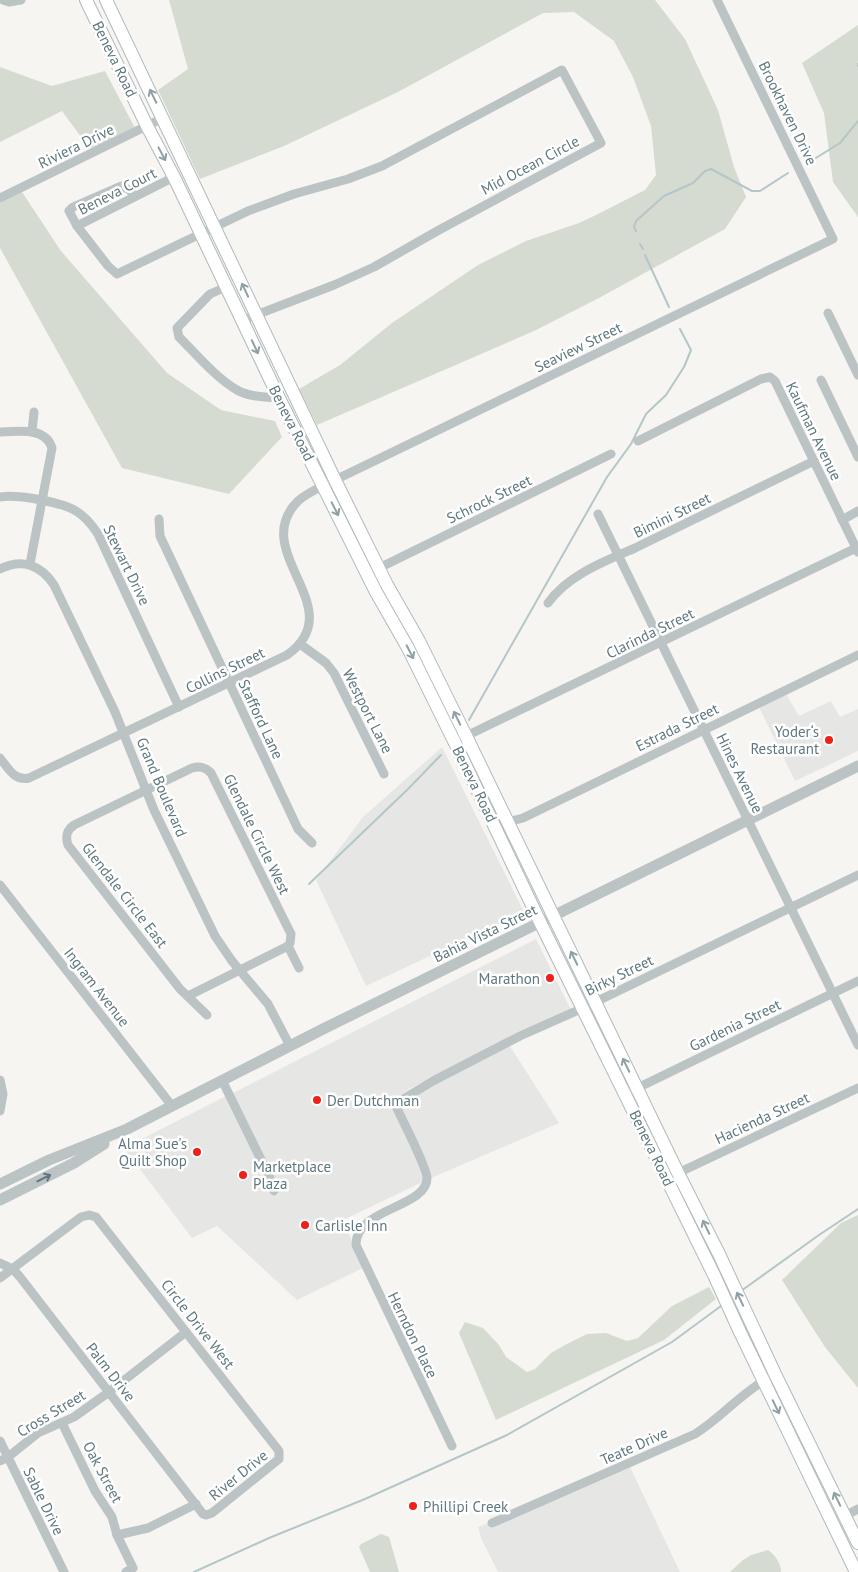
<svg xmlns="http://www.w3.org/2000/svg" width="858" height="1572" viewBox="0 0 858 1572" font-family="'PT Sans',sans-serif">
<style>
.built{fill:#e6e7e5}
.green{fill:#d6dbd1}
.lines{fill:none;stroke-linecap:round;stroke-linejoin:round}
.stream{stroke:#b4c6c8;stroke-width:2}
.secondary-casing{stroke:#b0b9bc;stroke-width:14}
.minor{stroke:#bcc3c5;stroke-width:9}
.tertiary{stroke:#bcc3c5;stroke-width:11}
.secondary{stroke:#fff;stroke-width:12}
.oneway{stroke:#8fa0a5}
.oneway2{stroke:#5f787f}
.poi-dot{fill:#ed211a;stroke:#fff;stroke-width:2}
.labels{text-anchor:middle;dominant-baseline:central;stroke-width:5;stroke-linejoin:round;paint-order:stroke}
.street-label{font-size:15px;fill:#5f787f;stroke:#fff}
.poi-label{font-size:15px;fill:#5f787f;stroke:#fff;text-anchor:start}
</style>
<rect width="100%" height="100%" fill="#f6f5f2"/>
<g class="built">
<polygon points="786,694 799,716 831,701 840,717 858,709 858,751 795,781 759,707"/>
<polygon points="442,747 524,912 366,986 316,880 363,817"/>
<polygon points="536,939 571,1010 518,1032 411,1088 389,1103 394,1110 415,1095 510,1046 559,1123 429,1179 343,1220 363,1268 297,1300 217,1226 192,1238 124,1148 226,1096 266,1179 272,1196 279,1194 275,1180 233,1093"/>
<polygon points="630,1467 680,1572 498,1572 481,1538 478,1527 488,1523 490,1528"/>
</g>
<g class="green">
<polygon points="169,0 655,0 685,39 718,110 734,167 746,197 725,229 599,298 534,331 317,425 299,389 340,365 392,323 478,265 526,241 579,223 598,214 645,190 656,175 651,126 633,77 614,41 574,12 543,13 398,92 284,146 200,179 158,90 188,69"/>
<polygon points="858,25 858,217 833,182 824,113 802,63"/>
<polygon points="0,67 52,86 105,71 135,128 90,149 62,111 0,142"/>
<polygon points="22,192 61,251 167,373 221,410 275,421 282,437 229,494 122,468 0,248 0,202"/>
<polygon points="858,1215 858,1388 825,1347 782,1280 841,1223"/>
<polygon points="709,1287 716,1299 664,1340 496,1420 459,1333 465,1322 483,1328 499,1345 506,1357 527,1372 535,1369 551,1353 563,1346 587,1334 606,1333 627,1341 638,1338 672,1306"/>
<polygon points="381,1534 389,1537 399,1572 370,1572 359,1547 361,1544"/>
<path d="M768,1550C775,1555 781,1563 781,1572H730L743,1560L751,1555Z"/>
</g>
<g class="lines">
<g class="stream">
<polyline points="858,64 858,66"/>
<polyline points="811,161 840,143 858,121"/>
<polyline points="636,231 634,227 636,221 664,196 693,183 705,171 711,169 752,191 760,191 788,173"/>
<polyline points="640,244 643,249"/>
<polyline points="645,255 669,307"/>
<polyline points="469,720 607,477 631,444 646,414 666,395 684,367 691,350 680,329"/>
<polyline points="309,884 408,789 441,755"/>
<polyline points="741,1291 819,1235 858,1209"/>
<polyline points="194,1572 269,1538 365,1499 507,1435 672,1342 721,1306"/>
</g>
<defs>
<g id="secondary">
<polyline points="86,0 147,126 174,177 279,398 376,592 408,648 454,741 540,922 714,1275 740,1332 856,1572"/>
<polyline points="106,0 335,480 387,585 419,641 466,736 678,1173 719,1254 775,1374 858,1543"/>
</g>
</defs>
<use href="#secondary" class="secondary-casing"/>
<g class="minor">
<polyline points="3,0 9,2 21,0"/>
<polyline points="174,177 77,226 108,266 117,274 248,211 294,194 348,179 382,166 562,70 601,143 439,230 374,267 334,285 243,320"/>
<polyline points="0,198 163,118"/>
<polyline points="77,226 69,211 73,207 121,186 130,190 134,197"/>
<path d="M226,287L210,294L177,328L179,337C196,354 216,378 237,390C249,397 266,397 279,398"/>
<polyline points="828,313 858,375"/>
<polyline points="821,380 858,457"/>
<path d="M0,432C18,431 46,427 52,448L30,564"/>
<polyline points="32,432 34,412"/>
<polyline points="638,441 761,379 770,377 775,381 858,552"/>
<path d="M0,497C17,494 61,502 76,511C86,517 92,525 98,534L179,707"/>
<polyline points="598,514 858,1045"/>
<polyline points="159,519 160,536 298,829 312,843"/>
<polyline points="842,520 858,511"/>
<polyline points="379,568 611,454"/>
<path d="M0,569C22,558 41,565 54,585L115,712L154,810L215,936L232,961L268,1004L290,1046"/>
<path d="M548,603C568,575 605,561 635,548L814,461"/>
<polyline points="300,644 326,663 334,673 384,774"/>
<polyline points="462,738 856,548"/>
<path d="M0,758C8,768 14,781 29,778L287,655C353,608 247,552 298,501C308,492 323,486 335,480L833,239L717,0"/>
<polyline points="508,822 523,818 858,655"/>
<polyline points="0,885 172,1106"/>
<polyline points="188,996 288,946"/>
<path d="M207,1015L180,989L68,845C65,836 67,830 74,825L192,768C200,766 205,767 211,773L291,934L290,943L288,946L299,968"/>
<polyline points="0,1080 3,1094 0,1111"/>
<polyline points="222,1080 270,1178 274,1191"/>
<polyline points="625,1094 858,981"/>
<polyline points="678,1173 858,1088"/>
<polyline points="0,1263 13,1269 20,1277 203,1514 206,1515 212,1513 279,1459 279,1451 96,1217 89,1215 81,1217 0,1278"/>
<polyline points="62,1423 95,1491 112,1517 117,1535 133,1568 126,1572"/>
<polyline points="0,1441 64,1572"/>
<path d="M452,1446L356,1245C355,1208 427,1208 427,1178C427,1167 401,1118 395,1104L433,1081L520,1036L583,1008L858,875"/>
<polyline points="0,1461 8,1457 38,1433 74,1417 109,1392 186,1332"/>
<path d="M492,1523L695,1434C721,1418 740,1394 767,1379"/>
<polyline points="832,1523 858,1509"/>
<polyline points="117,1535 148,1528 196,1504"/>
</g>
<g class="tertiary">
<polyline points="0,1184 49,1160 127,1129 325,1028 858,766"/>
<polyline points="0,1200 74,1163 104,1144"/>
</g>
<use href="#secondary" class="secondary"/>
</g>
<defs><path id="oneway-shaft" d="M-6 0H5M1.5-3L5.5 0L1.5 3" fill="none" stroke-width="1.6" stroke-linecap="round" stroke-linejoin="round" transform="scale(1.25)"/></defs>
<g class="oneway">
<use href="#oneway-shaft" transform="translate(153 96) rotate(-116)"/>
<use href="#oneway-shaft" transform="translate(162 154) rotate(62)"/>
<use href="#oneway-shaft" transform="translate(245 290) rotate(-115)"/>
<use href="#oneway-shaft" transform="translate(255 347) rotate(65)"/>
<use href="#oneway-shaft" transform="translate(335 509) rotate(63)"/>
<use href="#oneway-shaft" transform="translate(410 652) rotate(63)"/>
<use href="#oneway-shaft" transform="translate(457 718) rotate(-116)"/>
<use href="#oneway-shaft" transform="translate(574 958) rotate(-116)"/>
<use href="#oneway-shaft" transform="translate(626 1065) rotate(-116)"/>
<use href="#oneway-shaft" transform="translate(706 1227) rotate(-116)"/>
<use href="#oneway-shaft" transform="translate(740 1299) rotate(-115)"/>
<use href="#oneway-shaft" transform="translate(776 1407) rotate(64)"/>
<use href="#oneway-shaft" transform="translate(837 1499) rotate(-116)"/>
</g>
<use class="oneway2" href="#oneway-shaft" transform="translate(44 1178) rotate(-26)"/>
<g class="poi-dot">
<circle cx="829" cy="740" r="5"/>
<circle cx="550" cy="978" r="5"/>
<circle cx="317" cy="1100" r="5"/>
<circle cx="197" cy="1152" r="5"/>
<circle cx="243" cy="1175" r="5"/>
<circle cx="305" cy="1225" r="5"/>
<circle cx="413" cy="1506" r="5"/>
</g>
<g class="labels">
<g class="street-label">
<text transform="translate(115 59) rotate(64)">Beneva Road</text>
<text transform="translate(788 113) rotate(64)">Brookhaven Drive</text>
<text transform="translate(76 146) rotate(-26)">Riviera Drive</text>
<text transform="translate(530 165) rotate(-28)">Mid Ocean Circle</text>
<text transform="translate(117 191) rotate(-27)">Beneva Court</text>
<text transform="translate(578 347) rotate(-26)">Seaview Street</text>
<text transform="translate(292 423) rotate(63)">Beneva Road</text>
<text transform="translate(814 431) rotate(64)">Kaufman Avenue</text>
<text transform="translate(489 499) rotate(-26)">Schrock Street</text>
<text transform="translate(672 515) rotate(-26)">Bimini Street</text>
<text transform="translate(127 565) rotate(64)">Stewart Drive</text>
<text transform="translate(650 633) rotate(-26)">Clarinda Street</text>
<text transform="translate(225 670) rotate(-26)">Collins Street</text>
<text transform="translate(368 711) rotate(63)">Westport Lane</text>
<text transform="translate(261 719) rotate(65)">Stafford Lane</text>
<text transform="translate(677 727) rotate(-26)">Estrada Street</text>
<text transform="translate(740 773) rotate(64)">Hines Avenue</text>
<text transform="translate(475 784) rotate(64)">Beneva Road</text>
<text transform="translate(162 787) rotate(67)">Grand Boulevard</text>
<text transform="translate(257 834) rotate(64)">Glendale Circle West</text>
<text transform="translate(125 895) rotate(52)">Glendale Circle East</text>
<text transform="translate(485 933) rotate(-26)">Bahia Vista Street</text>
<text transform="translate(619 975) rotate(-26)">Birky Street</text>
<text transform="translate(97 987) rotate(52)">Ingram Avenue</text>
<text transform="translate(735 1025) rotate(-26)">Gardenia Street</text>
<text transform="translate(762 1118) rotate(-25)">Hacienda Street</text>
<text transform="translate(652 1148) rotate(64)">Beneva Road</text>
<text transform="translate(198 1324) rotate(52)">Circle Drive West</text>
<text transform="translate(413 1335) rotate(64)">Herndon Place</text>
<text transform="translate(111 1372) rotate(52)">Palm Drive</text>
<text transform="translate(51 1413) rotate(-31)">Cross Street</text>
<text transform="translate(634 1446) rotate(-24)">Teate Drive</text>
<text transform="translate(103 1472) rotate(62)">Oak Street</text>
<text transform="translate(238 1475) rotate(-39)">River Drive</text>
<text transform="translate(44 1501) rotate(64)">Sable Drive</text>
</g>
<g class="poi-label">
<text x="819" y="731" text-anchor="end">Yoder‘s<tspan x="819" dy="17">Restaurant</tspan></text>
<text x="540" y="978" text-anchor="end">Marathon</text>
<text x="327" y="1100">Der Dutchman</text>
<text x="187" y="1143" text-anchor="end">Alma Sue's<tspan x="187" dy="17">Quilt Shop</tspan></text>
<text x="253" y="1166">Marketplace<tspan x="253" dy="17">Plaza</tspan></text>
<text x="315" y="1225">Carlisle Inn</text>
<text x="423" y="1506">Phillipi Creek</text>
</g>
</g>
</svg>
